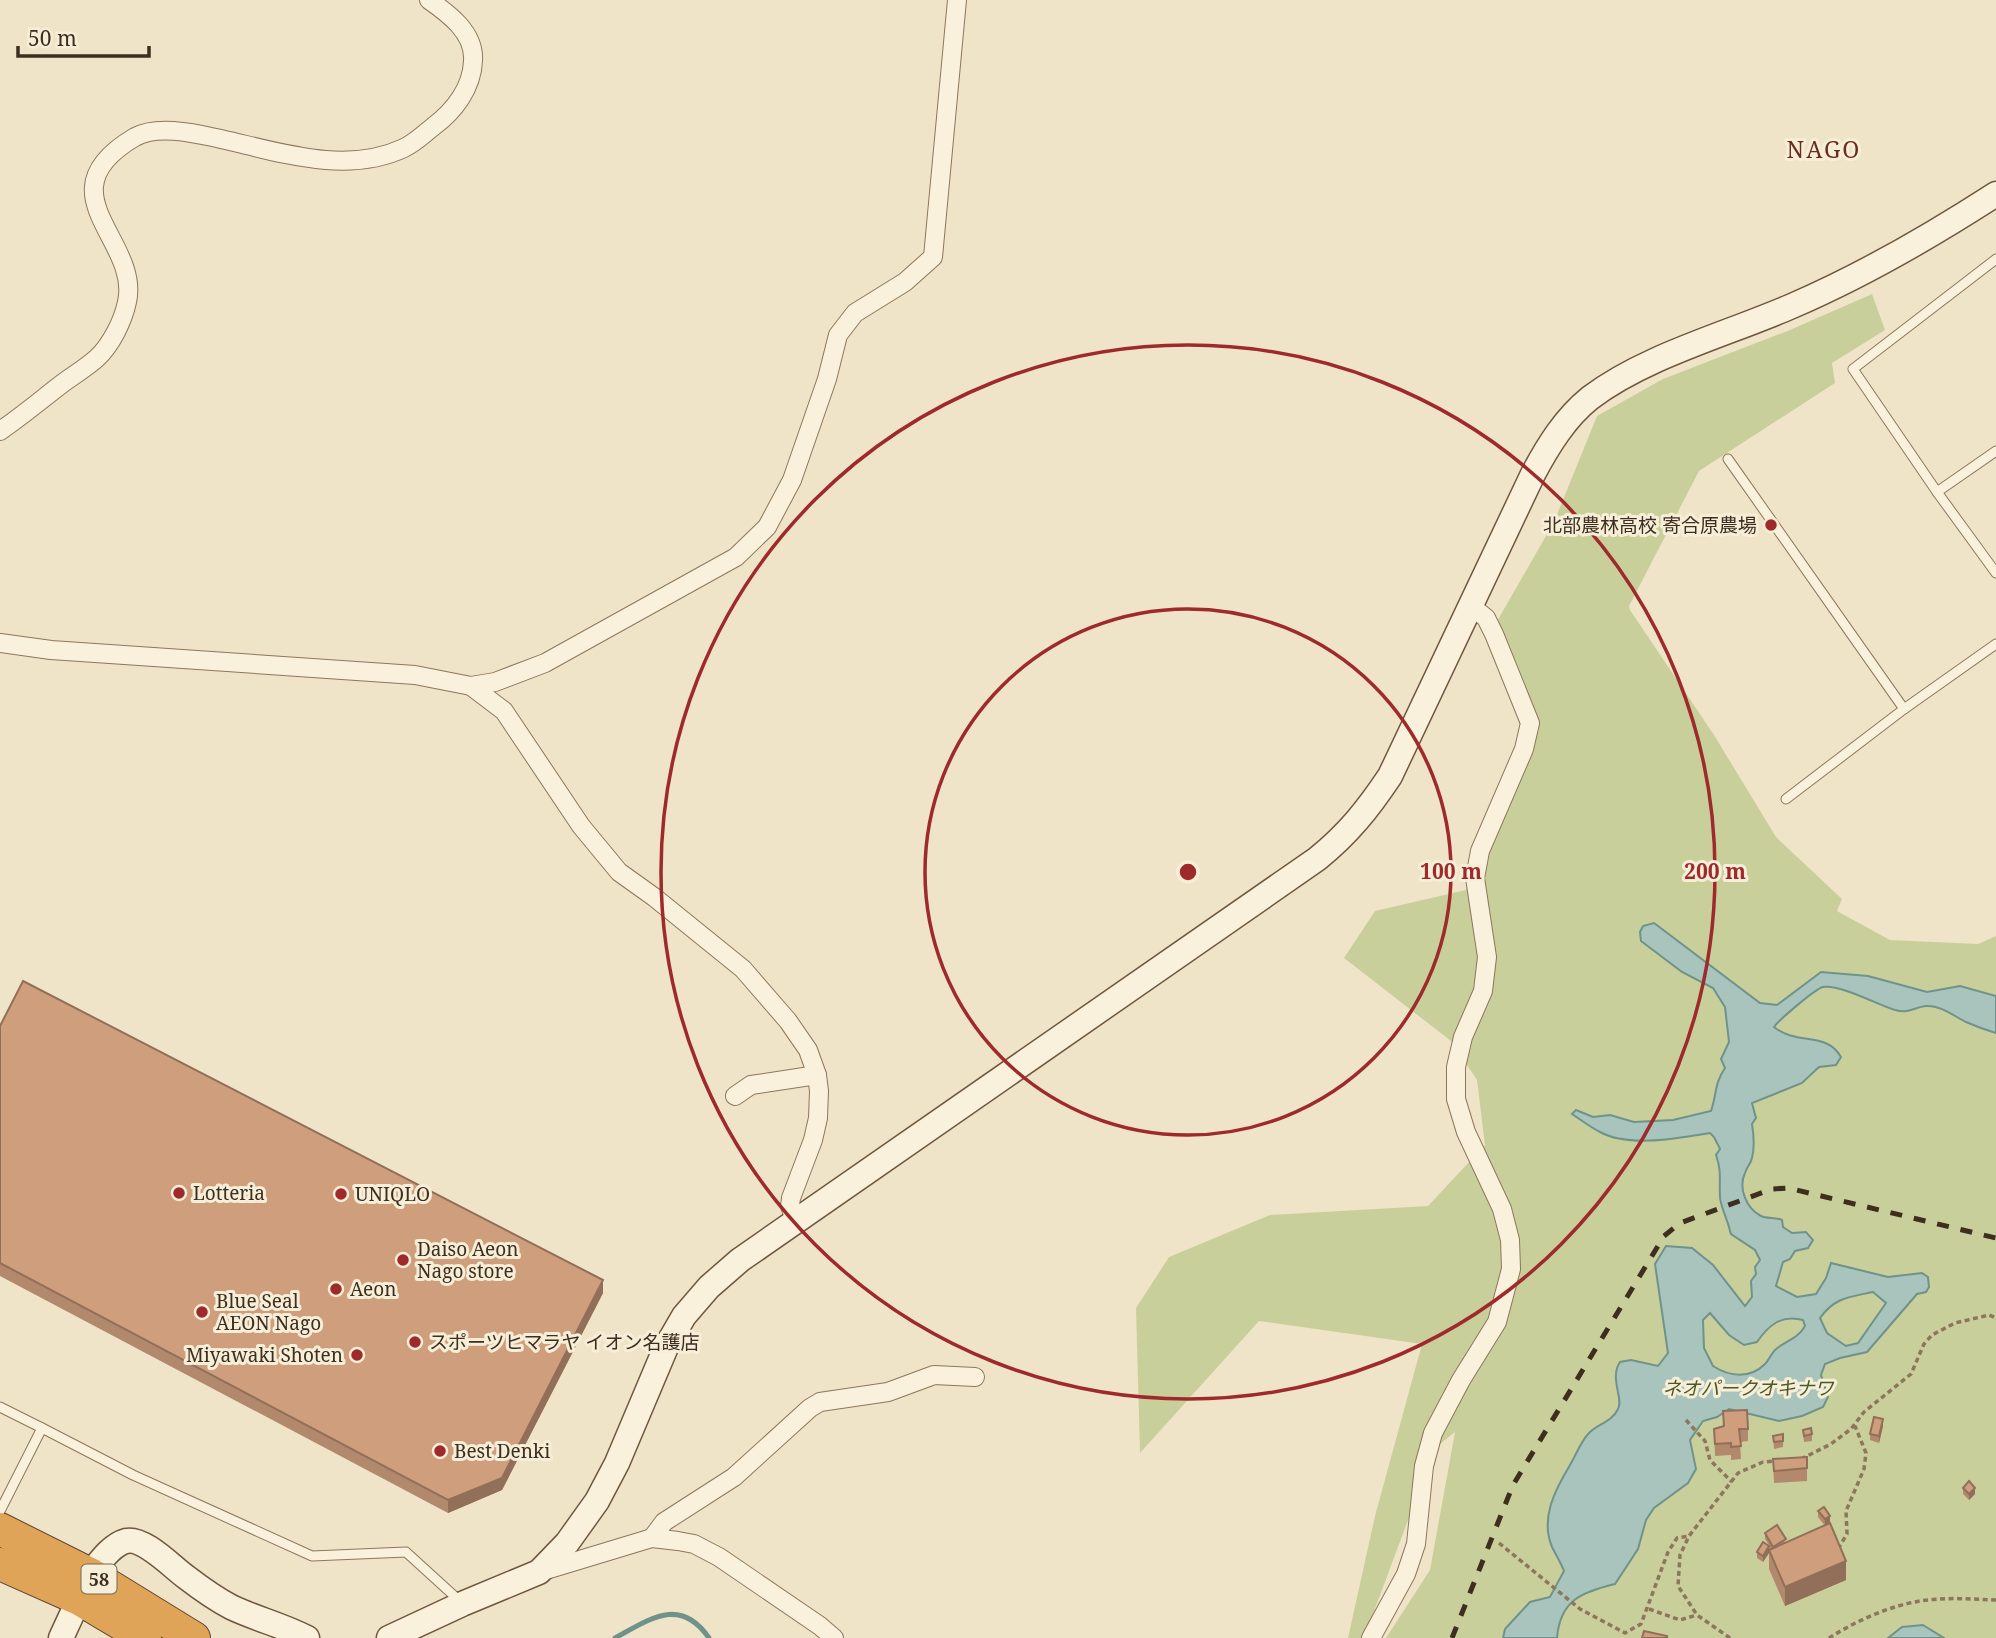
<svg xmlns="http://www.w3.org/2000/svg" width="1996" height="1638" viewBox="0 0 1996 1638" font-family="'Noto Serif','Noto Sans JP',serif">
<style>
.green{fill:#c9cf9b}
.water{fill:#a9c4bc;stroke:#6f938a;stroke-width:2;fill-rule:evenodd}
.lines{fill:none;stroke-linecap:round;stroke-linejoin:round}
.stream{stroke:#6f938a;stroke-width:5}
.lane-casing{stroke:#8d765c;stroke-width:11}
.street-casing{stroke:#8d765c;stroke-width:20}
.secondary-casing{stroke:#6f573f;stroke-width:27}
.highway-casing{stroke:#5b4430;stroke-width:34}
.path{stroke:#8d765c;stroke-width:3.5;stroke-dasharray:5 3.5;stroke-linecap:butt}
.lane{stroke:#faf1dc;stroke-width:9}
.street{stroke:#faf1dc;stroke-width:18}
.secondary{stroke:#faf1dc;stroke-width:24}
.highway{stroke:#e0a458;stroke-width:32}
.rail{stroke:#3d2e20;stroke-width:5;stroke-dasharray:12 12;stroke-linecap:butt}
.wall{fill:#b2896c}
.shaded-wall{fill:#916f58}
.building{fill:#cf9f7d;stroke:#916f58;stroke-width:2}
.ring{fill:none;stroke:#9e2a2b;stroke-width:3.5}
.poi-dot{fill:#9e2a2b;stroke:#f7eed8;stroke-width:2.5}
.labels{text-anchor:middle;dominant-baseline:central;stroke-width:6;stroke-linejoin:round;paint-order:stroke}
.shield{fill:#f7eed8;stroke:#756857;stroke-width:2}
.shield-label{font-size:18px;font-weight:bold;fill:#3d2e20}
.poi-label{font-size:19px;fill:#3d2e20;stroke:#f7eed8;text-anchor:start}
.park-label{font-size:19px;font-style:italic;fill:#4d5a26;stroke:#f7eed8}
.quarter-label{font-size:23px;letter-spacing:2px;fill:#6b2e1e;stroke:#f7eed8}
.centre{fill:#9e2a2b;stroke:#f7eed8;stroke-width:3.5}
.ring-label{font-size:21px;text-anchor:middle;font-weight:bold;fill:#9e2a2b;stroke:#f7eed8;stroke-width:6;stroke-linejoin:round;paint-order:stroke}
</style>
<rect width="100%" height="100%" fill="#f0e4c8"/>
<polygon class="green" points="1872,294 1885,330 1832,363 1835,383 1699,471 1629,606 1630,610 1714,735 1776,837 1842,899 1837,911 1890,940 1978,944 1996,936 1996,1638 1386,1638 1430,1570 1455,1432 1435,1448 1367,1630 1369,1638 1348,1638 1375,1516 1422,1344 1259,1321 1140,1453 1136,1308 1169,1257 1270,1215 1428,1206 1485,1145 1477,1080 1451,1041 1344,958 1375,911 1466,890 1539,730 1496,623 1554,522 1597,416 1663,379 1790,330"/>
<g class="water">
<path d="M1654,923L1760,1003L1777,1005L1821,972L1868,976L1927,992L1960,986L1996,996V1033C1986,1030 1975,1026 1966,1022C1954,1016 1940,1005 1926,1006C1914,1007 1910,1014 1895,1010C1878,1005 1840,984 1823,987C1815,989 1779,1020 1774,1027C1798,1046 1826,1031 1841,1057L1836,1065L1819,1067L1802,1083L1752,1103L1756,1118L1752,1124C1754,1136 1755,1146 1752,1158C1751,1163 1747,1167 1745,1173C1738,1188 1746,1208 1761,1216C1767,1219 1775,1217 1782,1220L1783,1227L1792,1233L1806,1232L1813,1240L1808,1248L1795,1251L1790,1259L1783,1262L1776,1286L1797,1297L1816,1294L1826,1278L1831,1263L1888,1277L1922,1273L1928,1277L1929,1287L1926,1292L1917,1294L1867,1352L1840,1358L1825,1364L1821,1375L1828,1397L1823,1407L1802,1416L1779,1421L1729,1409L1717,1417L1703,1421L1690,1440L1696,1469L1688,1483L1654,1508L1646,1520L1638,1549L1615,1584C1582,1592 1560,1600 1557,1638H1503L1505,1629L1530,1602L1550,1597L1564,1571C1561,1563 1556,1555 1552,1547C1540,1518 1555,1490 1570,1465C1576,1455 1581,1441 1589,1433C1597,1424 1612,1422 1618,1409C1624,1399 1609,1378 1620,1362L1631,1360L1658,1366L1668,1353L1655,1264L1666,1246L1692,1248L1713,1265L1745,1306L1752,1297L1751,1281L1756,1274L1755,1267L1760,1260L1755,1250L1731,1234L1730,1231C1728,1221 1720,1205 1720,1197C1719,1180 1722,1172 1716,1155L1720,1149L1714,1137L1710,1133C1679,1138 1629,1148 1600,1132C1590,1127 1581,1120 1572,1114L1576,1110L1593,1117L1610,1115L1634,1122L1673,1120L1711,1111C1717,1094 1714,1084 1725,1068L1721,1059L1729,1042L1725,1007L1713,988L1682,972L1641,941L1640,932L1643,926ZM1873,1292L1886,1303L1858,1343L1846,1346L1827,1333L1820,1318C1835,1297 1850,1297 1873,1292ZM1710,1313L1729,1335L1744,1345L1757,1342C1768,1326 1781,1314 1803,1320L1805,1326C1797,1340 1786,1340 1775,1350C1771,1354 1769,1360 1765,1364C1750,1379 1730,1377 1713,1366L1704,1348L1703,1320Z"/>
<polygon points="1923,1625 1944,1638 1888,1638 1902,1627"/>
</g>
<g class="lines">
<path class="stream" d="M615,1638C650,1619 680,1596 709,1638"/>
<defs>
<g id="lane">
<polyline points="1996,259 1853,369 1937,492 1996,573"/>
<polyline points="1728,459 1904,709"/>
<polyline points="1937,492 1996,451"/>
<polyline points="1786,799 1904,709 1996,644"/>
<polyline points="0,1407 42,1428"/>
<polyline points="0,1511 42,1428 133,1475 312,1556 406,1552 462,1603"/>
</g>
<g id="street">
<path d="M0,431C22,416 42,399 63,383C74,375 87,367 97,358C111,345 123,321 127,302C141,240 40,193 135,137C153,127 183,131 202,135C266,147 340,178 404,148C415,143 424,134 434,126C454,111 472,88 473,61C475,33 449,14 429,0"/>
<polyline points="0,643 51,650 415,675 471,686 495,682 545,663 736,557 767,527 792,480 827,379 838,335 855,313 905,282 933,257 957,0"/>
<polyline points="471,686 504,711 581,826 619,872 654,897 743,969 788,1021 808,1050 817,1075 819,1091 818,1118 813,1140 791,1198 790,1206 795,1220"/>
<polyline points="735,1096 751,1085 817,1075"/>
<polyline points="652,1538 664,1522 734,1477 810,1408 820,1402 888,1392 934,1375 975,1377"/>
<polyline points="543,1571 652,1538 678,1541 694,1544 719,1557 820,1626 834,1638"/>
<polyline points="1371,1638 1406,1574 1416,1544 1424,1466 1433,1433 1461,1380 1497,1322 1511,1269 1510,1240 1502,1209 1466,1132 1456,1099 1456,1067 1463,1037 1483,991 1487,957 1475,878 1480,851 1524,749 1530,723 1494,634 1486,618 1470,605"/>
</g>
<g id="secondary">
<path d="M90,1574C99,1563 111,1545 126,1541C144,1537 172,1567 186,1577C199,1587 216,1599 231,1607C256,1619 282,1625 307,1638"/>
<polyline points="61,1638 79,1599"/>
<path d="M389,1638L462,1604L539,1572L567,1543L597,1501L617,1463L666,1347L684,1316L709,1287L740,1260L1317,859C1348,834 1368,809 1390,776L1533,474C1548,446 1565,418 1590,398C1645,356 1728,334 1792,306C1864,275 1931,236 1996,194"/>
</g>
<g id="highway">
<polyline points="0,1529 90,1574 194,1638"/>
<polyline points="0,1564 81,1600 145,1638"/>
</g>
</defs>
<use href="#lane" class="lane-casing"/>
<use href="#street" class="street-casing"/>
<use href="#secondary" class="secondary-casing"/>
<use href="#highway" class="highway-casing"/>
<g class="path">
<polyline points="1686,1420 1705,1441 1710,1460 1732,1482"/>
<polyline points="1801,1459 1831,1444 1851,1429 1864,1412 1911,1374 1924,1344 1932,1335 1955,1323 1989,1315 1996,1318"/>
<polyline points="1499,1543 1580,1609 1625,1633 1641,1624 1668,1552 1677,1538 1689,1536"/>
<polyline points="1838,1549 1847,1534 1846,1511 1864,1469 1866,1453 1855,1426"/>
<polyline points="1649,1609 1680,1620 1697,1615"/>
<polyline points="1730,1638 1697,1615 1678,1586 1680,1555 1689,1536 1738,1473 1763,1462 1776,1461"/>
<path d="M1829,1638C1856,1621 1889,1606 1920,1601C1945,1597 1971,1599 1996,1600"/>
</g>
<use href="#lane" class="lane"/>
<use href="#street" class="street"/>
<use href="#secondary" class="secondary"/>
<use href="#highway" class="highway"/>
<polyline class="rail" points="1452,1638 1513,1485 1664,1236 1680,1223 1772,1189 1788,1188 1996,1238"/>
</g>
<g class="wall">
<polygon points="0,1026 603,1293 502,1490 448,1513 0,1276"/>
<polygon points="1723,1411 1748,1429 1748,1441 1740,1442 1741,1459 1731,1460 1731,1455 1715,1456 1714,1429 1724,1426"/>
<polygon points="1883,1426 1879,1443 1870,1440 1870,1434"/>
<polygon points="1803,1430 1812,1434 1812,1441 1804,1442"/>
<polygon points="1783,1434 1783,1447 1774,1449 1773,1436"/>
<polygon points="1773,1459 1807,1468 1807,1481 1774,1483"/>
<polygon points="1963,1488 1975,1494 1969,1500 1963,1494"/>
<polygon points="1818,1511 1830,1522 1825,1526 1818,1517"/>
<polygon points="1765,1533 1786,1542 1846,1580 1785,1606 1769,1569 1769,1553 1763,1562 1757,1558 1757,1552 1769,1545 1765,1539"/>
</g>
<g class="shaded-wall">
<polygon points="603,1280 603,1293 502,1490 448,1513 448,1500"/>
<polygon points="1883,1419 1883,1426 1879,1443 1879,1436"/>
<polygon points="1975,1488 1975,1494 1969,1500 1969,1494"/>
<polygon points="1830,1516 1830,1522 1825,1526 1825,1519"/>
<polygon points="1769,1546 1769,1553 1763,1562 1763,1556"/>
<polygon points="1846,1561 1846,1580 1785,1606 1785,1587"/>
</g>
<g class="building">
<polygon points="23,981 603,1280 502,1478 448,1500 0,1263 0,1026"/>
<polygon points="1747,1410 1748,1429 1739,1429 1741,1446 1731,1447 1731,1443 1715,1444 1714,1429 1724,1426 1723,1411"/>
<polygon points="1874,1417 1883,1419 1879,1436 1870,1434"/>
<polygon points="1811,1428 1812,1434 1804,1436 1803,1430"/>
<polygon points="1783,1434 1783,1441 1774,1442 1773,1436"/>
<polygon points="1807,1457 1807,1468 1774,1471 1773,1459"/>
<polygon points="1969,1481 1975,1488 1969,1494 1963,1488"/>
<polygon points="1824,1507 1830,1516 1825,1519 1818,1511"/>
<polygon points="1830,1523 1846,1561 1785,1587 1769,1550"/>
<polygon points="1777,1525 1786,1539 1773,1547 1765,1533"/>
<polygon points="1763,1542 1769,1546 1763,1556 1757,1552"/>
<polygon points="1644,1631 1667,1636 1667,1638 1642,1638"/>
</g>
<g class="ring">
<circle cx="1188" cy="872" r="263"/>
<circle cx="1188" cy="872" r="527"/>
</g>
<g class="poi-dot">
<circle cx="1771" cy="525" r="7"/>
<circle cx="179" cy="1193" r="7"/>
<circle cx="341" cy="1194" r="7"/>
<circle cx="403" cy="1260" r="7"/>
<circle cx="336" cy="1289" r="7"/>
<circle cx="202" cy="1312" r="7"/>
<circle cx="415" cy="1342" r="7"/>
<circle cx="357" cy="1355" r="7"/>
<circle cx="440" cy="1451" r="7"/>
</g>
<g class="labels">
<rect class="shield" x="81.5" y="1564.5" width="35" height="29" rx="5"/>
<g class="shield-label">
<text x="99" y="1579">58</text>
</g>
<g class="poi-label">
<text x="1757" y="525" text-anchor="end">北部農林高校 寄合原農場</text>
<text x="193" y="1193">Lotteria</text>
<text x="355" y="1194">UNIQLO</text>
<text x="417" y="1249">Daiso Aeon<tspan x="417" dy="22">Nago store</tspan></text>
<text x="350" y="1289">Aeon</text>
<text x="216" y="1301">Blue Seal<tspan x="216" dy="22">AEON Nago</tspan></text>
<text x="429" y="1342">スポーツヒマラヤ イオン名護店</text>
<text x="343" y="1355" text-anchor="end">Miyawaki Shoten</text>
<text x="454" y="1451">Best Denki</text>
</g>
<g class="park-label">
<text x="1748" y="1388">ネオパークオキナワ</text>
</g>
<g class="quarter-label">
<text x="1824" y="149">NAGO</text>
</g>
</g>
<circle cx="1188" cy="872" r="10" class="centre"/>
<g class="ring-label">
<text x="1451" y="879">100 m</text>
<text x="1715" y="879">200 m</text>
</g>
<path d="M18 46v10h131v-10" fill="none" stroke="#3d2e20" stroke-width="3.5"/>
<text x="28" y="46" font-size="21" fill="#3d2e20" stroke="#f7eed8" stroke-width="5" paint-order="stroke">50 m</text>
</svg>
